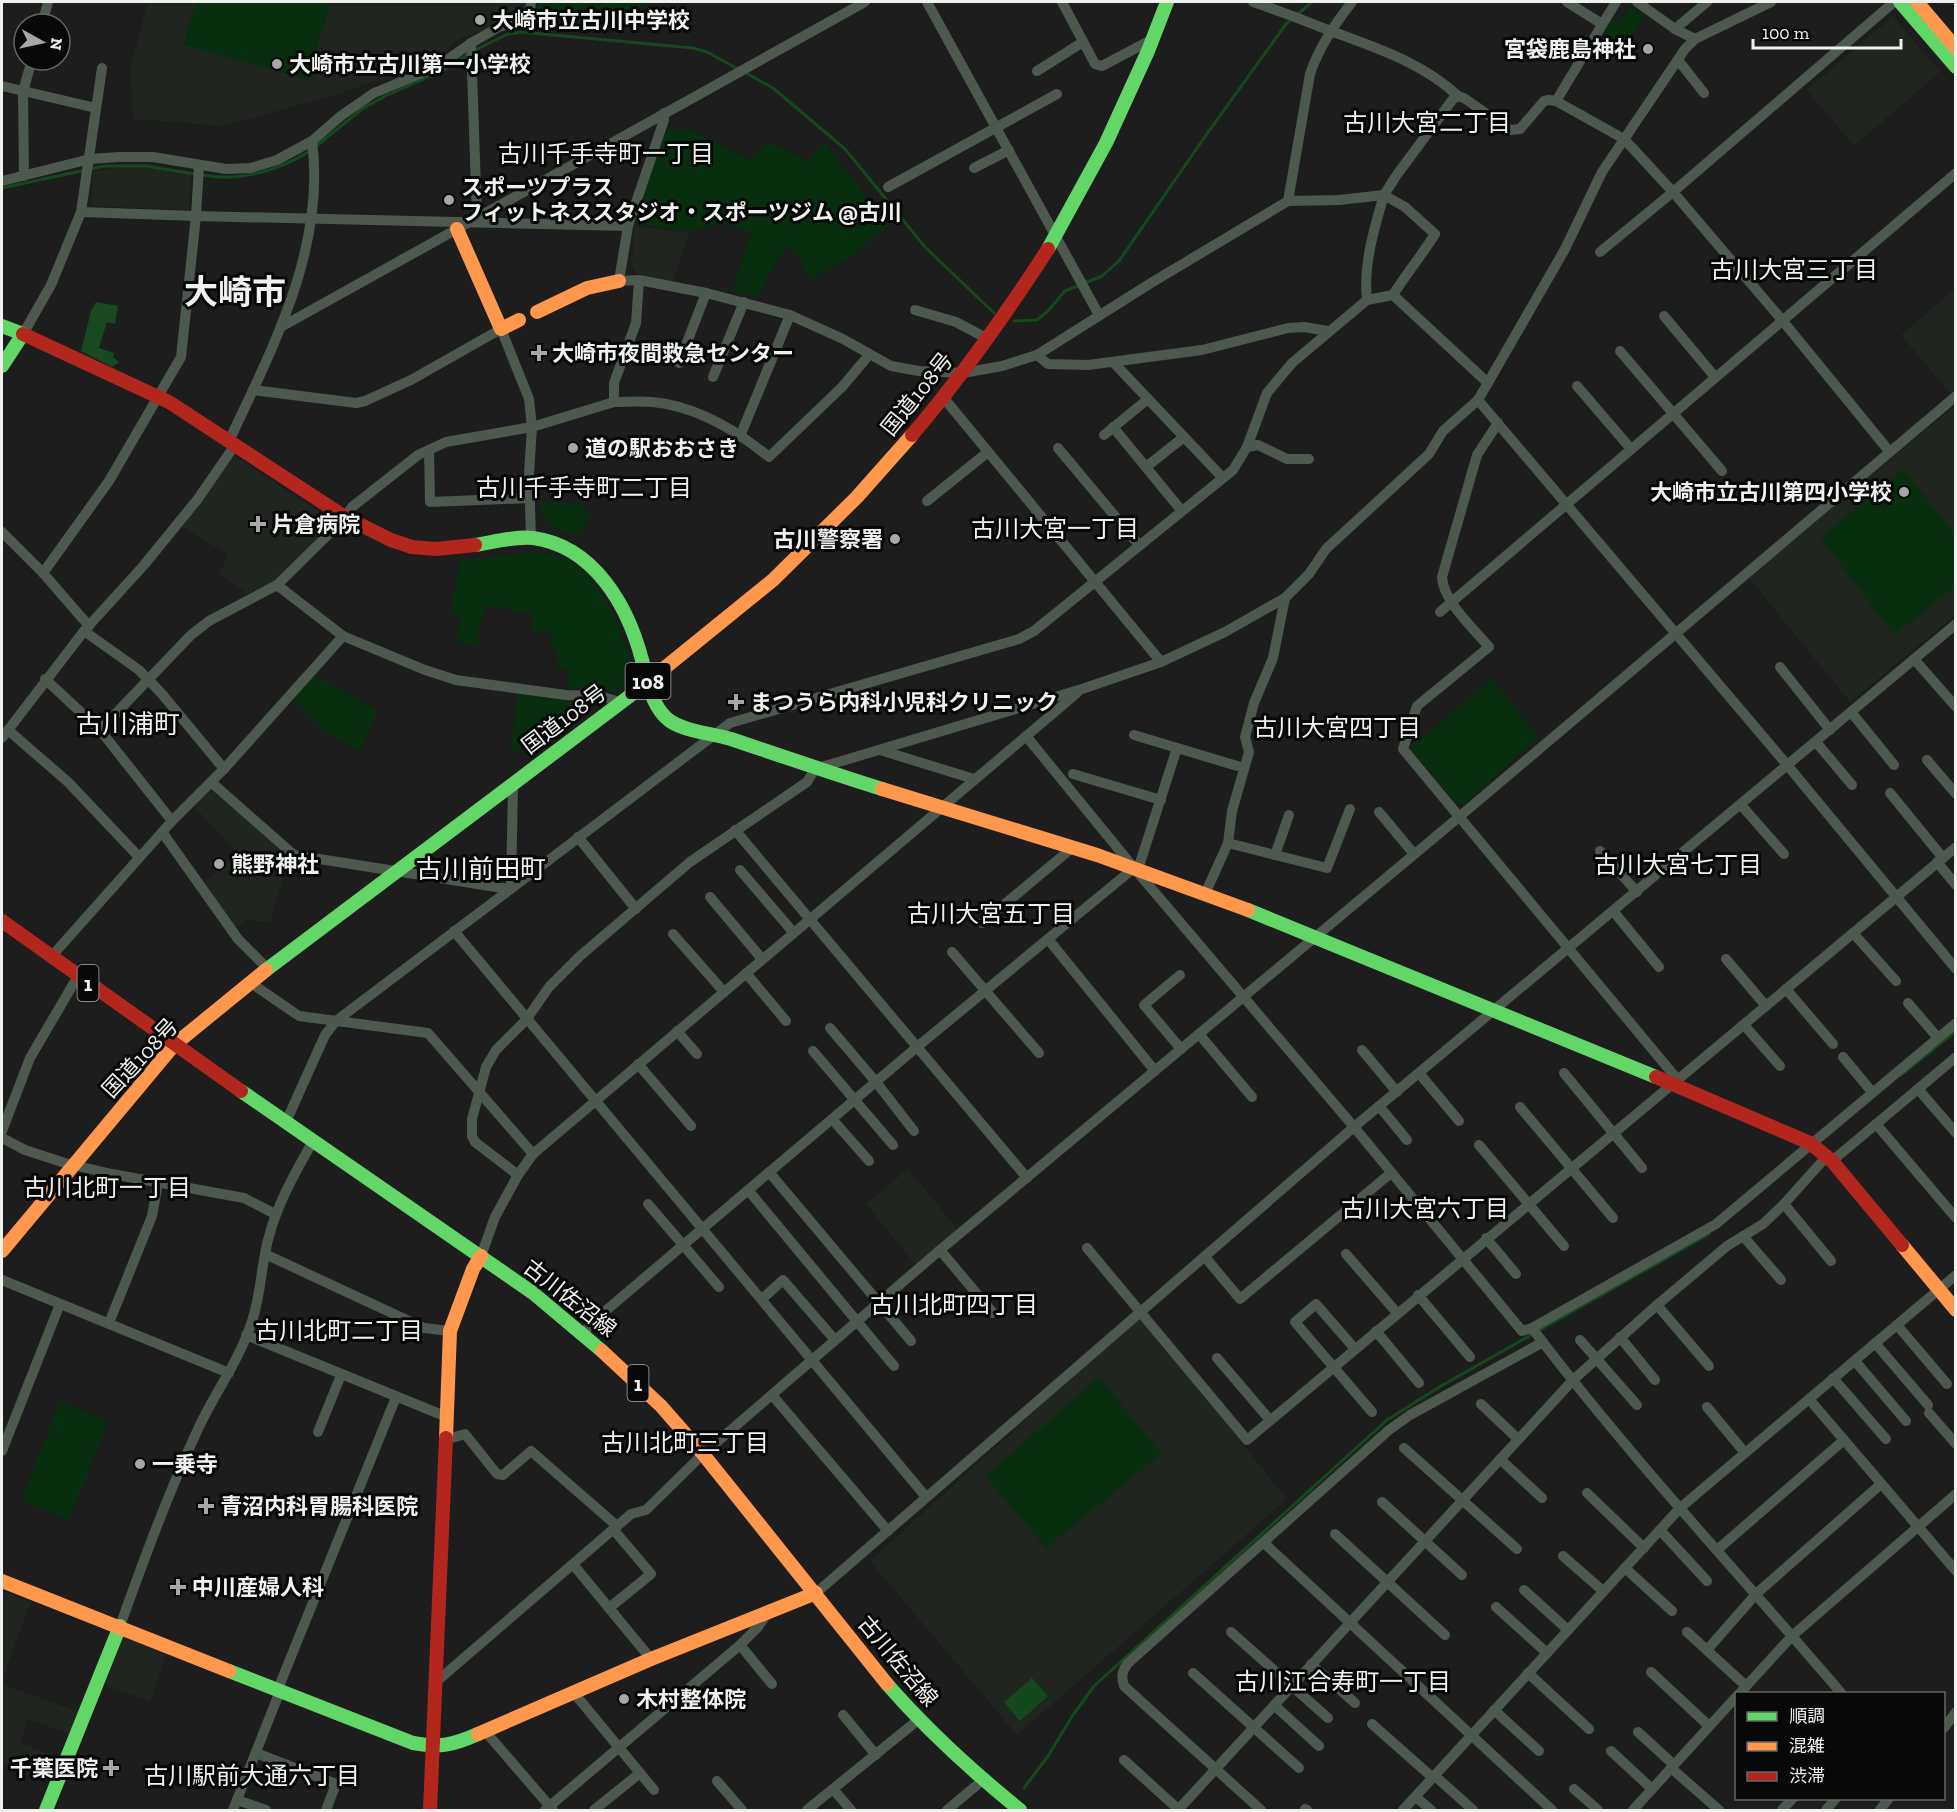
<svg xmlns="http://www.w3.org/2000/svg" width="1957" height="1812" viewBox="0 0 1957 1812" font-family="'Zilla Slab','Noto Sans JP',serif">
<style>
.built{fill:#202520}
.green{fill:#072f0f}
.forest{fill:#184920}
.water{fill:#14491d}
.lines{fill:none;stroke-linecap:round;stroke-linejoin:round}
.stream{stroke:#14491d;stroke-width:3}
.street{stroke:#4d584e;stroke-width:10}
.fast{stroke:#63d668;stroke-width:14}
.slow{stroke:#ff974d;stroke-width:14}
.jam{stroke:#b3261e;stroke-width:14}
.poi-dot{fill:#a6a7a6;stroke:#070807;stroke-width:2}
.labels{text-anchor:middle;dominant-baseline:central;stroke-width:6;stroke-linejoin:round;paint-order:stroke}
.shield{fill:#070807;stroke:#a9aba9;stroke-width:1.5}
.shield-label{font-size:21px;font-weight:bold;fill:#eff1ef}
.poi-label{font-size:22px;font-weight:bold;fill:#eff1ef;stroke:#070807;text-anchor:start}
.street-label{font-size:22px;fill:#eff1ef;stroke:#070807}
.neighbourhood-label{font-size:24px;fill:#eff1ef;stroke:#070807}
.quarter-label{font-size:26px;fill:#eff1ef;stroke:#070807}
.town-label{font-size:34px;font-weight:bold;fill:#eff1ef;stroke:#070807}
</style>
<rect width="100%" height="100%" fill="#1d1d1d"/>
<g class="built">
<polygon points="148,2 525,2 525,9 520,16 458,39 437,59 339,94 223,126 133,119 130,69"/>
<polygon points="1893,16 1940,72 1854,146 1807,90"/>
<polygon points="123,167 148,168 191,174 189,210 91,206 93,171"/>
<polygon points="634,226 689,233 674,280 667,283 638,275 632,267"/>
<polygon points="1955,289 1955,391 1951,394 1901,335"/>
<polygon points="1955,406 1955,615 1850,702 1748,577"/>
<polygon points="234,456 334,521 273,582 247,594 219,574 228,554 182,527"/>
<polygon points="211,785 291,855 270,922 245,920 234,928 202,884 237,853 192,804"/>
<polygon points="908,1169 958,1230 916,1265 866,1204"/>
<polygon points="1140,1316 1287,1499 1017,1735 870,1561"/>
<polygon points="2,1591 31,1602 2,1680"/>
<polygon points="124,1634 168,1650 150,1701 105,1685"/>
<polygon points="2,1684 79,1712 71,1735 28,1719 20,1743 60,1758 51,1782 2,1764"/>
</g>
<g class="green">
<polygon points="196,2 330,2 308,80 184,45"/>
<polygon points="538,2 654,2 606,20 604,28 537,21"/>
<polygon points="1631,6 1645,16 1624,46 1603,32 1611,20 1619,24"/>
<polygon points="667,129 688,129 751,160 768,141 808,161 824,142 889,225 855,254 810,280 794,250 785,248 757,297 732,291 751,232 723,223 690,231 632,223"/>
<polygon points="1903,469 1955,534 1955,587 1894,635 1821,538"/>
<polygon points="541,502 581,504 586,512 592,516 578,536 553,528 541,514"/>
<polygon points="529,552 549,554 568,560 585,571 598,588 610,609 634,666 628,685 615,693 589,687 567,689 570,671 557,668 558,651 551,646 552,633 531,631 532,614 485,605 476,645 456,642 461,615 450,614 460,561"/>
<polygon points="312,674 377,710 360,751 326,733 291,698"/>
<polygon points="1492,679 1539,737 1463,805 1458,804 1410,748"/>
<polygon points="518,692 598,699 541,743 510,753"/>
<polygon points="1099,1377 1161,1454 1046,1548 986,1476"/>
<polygon points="60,1402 108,1421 69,1520 21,1501"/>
</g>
<polygon class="forest" points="96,302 118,306 115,324 107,322 99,348 114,353 113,357 119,362 112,367 81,351 91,311"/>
<polygon class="water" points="1032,1678 1048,1696 1020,1721 1004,1702"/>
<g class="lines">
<g class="stream">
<polyline points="1298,14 1312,2"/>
<polyline points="473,51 508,34 521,32 693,48 707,52 738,69"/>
<polyline points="744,72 773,88 845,149 925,247 994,313"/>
<polyline points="315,147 362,109 385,96 444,70 467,55"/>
<path d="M202,175C239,182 278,171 310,151"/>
<polyline points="2,188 104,166 146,166 195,174"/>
<polyline points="1014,321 1037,320 1048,311 1065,291 1102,276 1119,261 1204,138 1286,24 1293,18"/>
<polyline points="1901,1075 1956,1031"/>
<polyline points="1024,1788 1048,1756 1073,1715 1094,1686 1387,1420 1441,1386 1709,1234"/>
</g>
<g class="street">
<polyline points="927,2 1099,315"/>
<polyline points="1062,2 1095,64 1102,66 1153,39"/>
<path d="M1253,2C1280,11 1305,21 1331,31C1376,48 1422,62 1458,96"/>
<polyline points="1567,2 1602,24"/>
<polyline points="1637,2 1675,29 1695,39"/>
<polyline points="42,24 48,2"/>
<polyline points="1675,29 1707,2"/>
<polyline points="471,43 477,218"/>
<polyline points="1678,60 1704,93"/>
<polyline points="1037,71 1083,42"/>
<polyline points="2,86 96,108"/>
<polyline points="1556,101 1616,2"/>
<polyline points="664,113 664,120 628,226 619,281 639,280 706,293 790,315 843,339 891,366 919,371 963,373 1002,366 1037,355 1151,283 1288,201 1339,200 1384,195 1396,176 1453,99 1458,96 1464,98 1510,130 1520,129 1544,101 1549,100 1556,101 1624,139 1638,154 1673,192 1782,320 1889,451"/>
<polyline points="974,168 1009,150"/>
<polyline points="24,176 23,91 32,60"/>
<polyline points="2,181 90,159 120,157 153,157 226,169 251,168 277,160 312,141 342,115 374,93 437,67 471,43 499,27 526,20 530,11 531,2"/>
<polyline points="888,187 1057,94"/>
<path d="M1288,201L1310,74C1319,47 1335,24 1352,2"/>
<polyline points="81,212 196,216 628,226"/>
<polyline points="1600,252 1673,192 1894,2"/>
<path d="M1367,300C1363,265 1374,229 1384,195L1405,207L1435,234C1422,255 1406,274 1393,295"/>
<polyline points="915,310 956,322 988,339"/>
<polyline points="1664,316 1715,377"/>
<polyline points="281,327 865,2"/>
<polyline points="23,334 51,285 81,212 102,68"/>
<polyline points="1620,351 1722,471"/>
<polyline points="1037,355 1048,364 1088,365 1202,350 1288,328 1304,327 1328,331"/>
<polyline points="1113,362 1222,477"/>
<polyline points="679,363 706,293"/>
<polyline points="713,377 744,302"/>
<polyline points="1577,386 1631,449"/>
<polyline points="253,390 356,403 365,401 411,380 501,329 529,399 532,427 529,474 531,538"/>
<polyline points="943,397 1161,662"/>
<polyline points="1478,400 1788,766 1956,969"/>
<path d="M614,402C627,402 640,401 652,402C697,406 736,430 769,457L842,387L869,355"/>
<path d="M1498,423L1477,455L1442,577C1443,601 1474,629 1489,647L1417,706L1403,749L1677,1079"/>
<polyline points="1113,427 1181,510"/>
<polyline points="741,434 790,315"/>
<polyline points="1104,435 1148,399"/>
<path d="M229,441C273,347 326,248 312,141"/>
<polyline points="1247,447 1258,445 1287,459 1309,459"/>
<polyline points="1058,448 1139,545"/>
<polyline points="429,450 430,502 530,498"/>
<polyline points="1146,467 1184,437"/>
<polyline points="927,501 988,452"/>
<polyline points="2,532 43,573 89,626"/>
<polyline points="43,573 109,481 181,357 196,216 199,165"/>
<polyline points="277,585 343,636 425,670 456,680 566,695 599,696 620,702"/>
<polyline points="1440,612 1956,173"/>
<polyline points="84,631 139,670 162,694 224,769"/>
<polyline points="1914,659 1956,707"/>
<polyline points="1780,667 1830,730"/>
<polyline points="45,679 100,730 172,821"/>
<polyline points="1851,712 1894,765"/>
<polyline points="8,730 68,782 139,857"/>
<polyline points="100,730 191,635 209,621 277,585 339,524 352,507 418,455 446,442 532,427 614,402 614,383 636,323 639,280"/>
<polyline points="1134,735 1244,768"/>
<polyline points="1026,736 1134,868 1354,1127 1522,1331 1532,1328 1716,1224 1956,1023"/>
<polyline points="2,738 84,631 144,565 197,500 235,445"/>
<polyline points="1816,742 1852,785"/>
<polyline points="880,750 974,779"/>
<polyline points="1927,760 1956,794"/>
<polyline points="1073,774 1161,800"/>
<polyline points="211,782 294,855 509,889"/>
<polyline points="1890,793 1943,858"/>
<polyline points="1741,805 1784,854"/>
<polyline points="1379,812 1414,854"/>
<polyline points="735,830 1027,1178"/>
<polyline points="162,832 238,939 268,969"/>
<polyline points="578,837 636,909"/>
<polyline points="1228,843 1327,868 1350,809"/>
<polyline points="1600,851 1637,892"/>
<polyline points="1275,855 1289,815"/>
<polyline points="1937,862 1956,885"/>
<polyline points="740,870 793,932"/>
<polyline points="511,888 513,784"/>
<polyline points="1205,894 1228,843 1232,811 1249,752 1245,737 1254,703 1273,658 1285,598"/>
<polyline points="710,897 762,959"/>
<polyline points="1614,912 1659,967"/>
<polyline points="982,923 1072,848"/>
<polyline points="454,931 926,1497"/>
<polyline points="1853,933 1896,981"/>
<polyline points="673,934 724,992"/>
<polyline points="1048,939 1155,1071"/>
<polyline points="952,952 1039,1053"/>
<polyline points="51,957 172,821 224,769 343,636"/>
<polyline points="1726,959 1766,1006"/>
<polyline points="746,973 786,1021"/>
<polyline points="1180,975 1144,1005 1181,1049"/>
<polyline points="251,983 299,1016 428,1033 533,1154"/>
<polyline points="1786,989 1833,1044"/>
<polyline points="1908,1003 1938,1038"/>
<polyline points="1744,1025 1780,1066"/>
<polyline points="830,1028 876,1082 914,1131"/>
<polyline points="677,1031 697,1054"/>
<polyline points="1199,1034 1252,1097"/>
<polyline points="1362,1050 1397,1092"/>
<polyline points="813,1051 893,1145"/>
<polyline points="1843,1057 1872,1092"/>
<polyline points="638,1064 691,1126"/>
<polyline points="1419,1073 1459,1121"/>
<polyline points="1564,1073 1642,1168"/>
<polyline points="1918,1089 1956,1133"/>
<polyline points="1379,1106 1407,1140"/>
<polyline points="1520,1107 1613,1218"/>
<polyline points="832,1119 869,1161"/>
<polyline points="286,1122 325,1035 336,1021 730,723 1019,639 1034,631 1233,470 1247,447 1267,393 1292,363 1367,300 1393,295 1488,383"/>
<polyline points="1876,1124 1956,1218"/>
<polyline points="2,1131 30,1058 78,976"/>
<polyline points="2,1138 25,1150 65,1163 112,1174 244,1198 275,1214"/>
<polyline points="1479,1145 1564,1246"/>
<polyline points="1832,1161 1956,1057"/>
<polyline points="769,1172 911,1341"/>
<polyline points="518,1175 475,1142 472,1136 472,1119 486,1067 496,1050 526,1020 549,987 580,956 690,862 807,782 815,769 1082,689 1161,662 1225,632 1285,598 1309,574 1326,549 1429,454 1443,431 1478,400 1565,249 1602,172 1685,49 1695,39 1771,2"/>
<polyline points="748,1190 894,1366"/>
<polyline points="648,1204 719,1287"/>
<polyline points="1784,1204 1831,1261"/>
<polyline points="1743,1236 1781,1280"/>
<polyline points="1486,1238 1516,1274"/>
<polyline points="1087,1248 1247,1440 1956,847"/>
<polyline points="940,1250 993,1313"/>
<polyline points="265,1254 424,1328 450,1331"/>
<polyline points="1346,1254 1397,1313"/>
<polyline points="481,1256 495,1217 518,1175 533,1154 1077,693"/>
<polyline points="1205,1257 1240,1299 1391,1173"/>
<polyline points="2,1280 229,1373"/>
<polyline points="1418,1295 1470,1357"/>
<polyline points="762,1299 783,1280 835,1340"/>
<polyline points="1657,1305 1709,1366"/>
<polyline points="109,1323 152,1216 158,1183"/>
<polyline points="1897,1325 1947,1384"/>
<path d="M1532,1328C1628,1455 1738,1572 1842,1694"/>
<polyline points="1376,1331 1419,1383"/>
<polyline points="584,1334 590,1324 917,1047 1134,868 1140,863 1177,748"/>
<polyline points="246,1335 447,1417"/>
<polyline points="1620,1337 1655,1380"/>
<polyline points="1580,1340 1637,1405"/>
<polyline points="1875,1343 1928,1405"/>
<polyline points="1355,1349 1316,1304 1295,1322 1372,1412"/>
<polyline points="1217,1358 1270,1420"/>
<polyline points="1855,1361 1906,1421"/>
<polyline points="1833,1378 1886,1439"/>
<polyline points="772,1395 888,1531"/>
<polyline points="1809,1399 1956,1571"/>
<polyline points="1481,1404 1518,1439"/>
<polyline points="1707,1407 1745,1453"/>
<polyline points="1929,1413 1956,1444"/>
<polyline points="318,1432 341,1375"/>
<polyline points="445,1440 465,1434 497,1474 503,1475 531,1451 617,1526"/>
<polyline points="1404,1448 1517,1549"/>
<polyline points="2,1451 60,1304"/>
<polyline points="1500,1459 1542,1498"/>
<polyline points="1587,1493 1644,1548"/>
<polyline points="1382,1502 1462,1575"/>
<polyline points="613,1529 651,1574 609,1608 651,1659"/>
<polyline points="1660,1530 1707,1581"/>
<polyline points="1335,1534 1445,1635"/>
<polyline points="1264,1543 1552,1810"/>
<polyline points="1717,1550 1844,1440"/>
<polyline points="1563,1556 1603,1591"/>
<polyline points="576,1568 609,1608"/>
<polyline points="1625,1568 1672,1611"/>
<polyline points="1524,1590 1568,1630"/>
<polyline points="816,1593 1354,1127 1956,624"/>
<polyline points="1496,1607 1547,1653"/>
<path d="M120,1626C144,1559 169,1491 199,1427C216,1391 240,1359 252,1321C261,1295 261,1266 268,1240C277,1204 295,1173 313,1141"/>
<polyline points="1231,1632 1328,1718"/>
<polyline points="1687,1632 1746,1686"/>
<polyline points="740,1645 772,1684"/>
<polyline points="1707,1650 1756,1594 1881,1484"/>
<polyline points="1311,1664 1355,1703"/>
<polyline points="1651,1672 1709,1726"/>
<polyline points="1193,1673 1299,1768"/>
<polyline points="1528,1673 1589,1729"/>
<polyline points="436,1682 631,1514 646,1510 703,1454 940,1250 1459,817 1956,396"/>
<polyline points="574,1693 654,1790"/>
<polyline points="1739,1694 1792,1636 1956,1494"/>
<polyline points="1274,1705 1319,1746"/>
<polyline points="1494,1710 1539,1751"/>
<polyline points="843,1715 876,1755"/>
<polyline points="1372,1724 1433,1778"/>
<polyline points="1944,1728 1956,1712"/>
<polyline points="485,1731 553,1810"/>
<polyline points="1638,1732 1674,1765"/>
<polyline points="1611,1751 1652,1789"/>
<polyline points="256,1753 336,1784 326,1810"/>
<polyline points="1124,1760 1179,1810"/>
<polyline points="1671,1768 1719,1810"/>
<polyline points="1435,1776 1473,1810"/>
<polyline points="717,1781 742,1810"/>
<polyline points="833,1789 851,1810"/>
<polyline points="1574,1789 1598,1810"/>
<polyline points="1416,1797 1431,1810"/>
<polyline points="237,1800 266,1810"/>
<polyline points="1305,1809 1307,1810"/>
<polyline points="233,1810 280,1691 280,1684 396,1397"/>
<polyline points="545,1810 740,1645 758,1627 768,1612"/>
<polyline points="594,1810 640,1773"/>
<polyline points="807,1810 918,1720"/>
<polyline points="947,1810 983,1780"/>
<polyline points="1178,1810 1573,1380 1657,1305 1727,1246 1763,1224 1784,1204 1827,1156"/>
<path d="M1261,1810L1124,1686C1121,1677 1122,1672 1127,1664L1389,1430L1410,1415L1543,1342"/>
<polyline points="1403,1810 1680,1508 1956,1275"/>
<polyline points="1633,1810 1736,1697"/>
<polyline points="1782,1810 1793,1798"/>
<polyline points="1826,1810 1836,1798"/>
<polyline points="1880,1810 1889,1798"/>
</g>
<g class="fast">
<polyline points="1900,2 1956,67"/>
<polyline points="1048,249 1106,143 1148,51 1167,2"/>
<polyline points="2,326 23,334 2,366"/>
<path d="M475,545C493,542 515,536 533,538C594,546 628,606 642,660C648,681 651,707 670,721C687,732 711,733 731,739C781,756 831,773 882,789"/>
<polyline points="1248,910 1656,1077"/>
<polyline points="266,970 635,692"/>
<polyline points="241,1091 533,1293 602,1351"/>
<path d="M229,1671L413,1743C440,1748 453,1745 478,1734"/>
<path d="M887,1684C927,1730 972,1771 1020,1810"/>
<polyline points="46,1810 120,1626"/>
</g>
<g class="slow">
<polyline points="1917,2 1956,48"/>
<polyline points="457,229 501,329 519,320"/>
<polyline points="537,312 587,288 619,281"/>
<polyline points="635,692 773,580 857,497 912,435"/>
<polyline points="882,789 1097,855 1248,910"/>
<polyline points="1902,1245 1956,1310"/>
<polyline points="2,1251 174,1045 266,970"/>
<polyline points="602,1351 661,1406 703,1454 887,1684"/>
<polyline points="446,1438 450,1331 473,1269 481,1256"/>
<polyline points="2,1581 229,1671"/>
<polyline points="478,1734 651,1659 816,1593"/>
</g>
<g class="jam">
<polyline points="23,334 169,402 345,517 391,540 412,547 436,549 475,545"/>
<path d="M912,435C962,376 1006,314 1048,249"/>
<polyline points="2,921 241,1091"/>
<polyline points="1656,1077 1810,1143 1832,1161 1902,1245"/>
<polyline points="430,1810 446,1438"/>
</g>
</g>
<g class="poi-dot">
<circle cx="480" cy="20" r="6"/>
<circle cx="1648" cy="49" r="6"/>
<circle cx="277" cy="64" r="6"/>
<circle cx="449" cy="200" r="6"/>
<path d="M536 344h6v6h6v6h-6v6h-6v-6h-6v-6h6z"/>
<circle cx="573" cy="448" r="6"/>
<circle cx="1904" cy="492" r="6"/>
<path d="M255 515h6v6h6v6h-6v6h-6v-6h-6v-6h6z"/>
<circle cx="895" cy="539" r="6"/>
<path d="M733 693h6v6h6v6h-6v6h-6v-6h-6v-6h6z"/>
<circle cx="219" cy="864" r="6"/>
<circle cx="140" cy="1464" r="6"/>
<path d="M203 1497h6v6h6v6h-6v6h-6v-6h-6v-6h6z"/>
<path d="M175 1578h6v6h6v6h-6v6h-6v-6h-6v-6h6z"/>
<circle cx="624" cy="1699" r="6"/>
<path d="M108 1759h6v6h6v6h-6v6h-6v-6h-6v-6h6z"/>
</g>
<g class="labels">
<g class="shield">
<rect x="625.5" y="663" width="45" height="36" rx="4.5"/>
<rect x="77.5" y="965" width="21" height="36" rx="4.5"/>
<rect x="627.5" y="1365" width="21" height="36" rx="4.5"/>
</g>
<g class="shield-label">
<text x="648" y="681">108</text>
<text x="88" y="983">1</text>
<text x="638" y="1383">1</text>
</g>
<g class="poi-label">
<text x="492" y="20">大崎市立古川中学校</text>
<text x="1636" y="49" text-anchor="end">宮袋鹿島神社</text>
<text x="289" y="64">大崎市立古川第一小学校</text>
<text x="461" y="187">スポーツプラス<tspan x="461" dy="25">フィットネススタジオ・スポーツジム @古川</tspan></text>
<text x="552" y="353">大崎市夜間救急センター</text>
<text x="585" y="448">道の駅おおさき</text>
<text x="1892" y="492" text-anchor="end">大崎市立古川第四小学校</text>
<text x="272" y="524">片倉病院</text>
<text x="883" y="539" text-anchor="end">古川警察署</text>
<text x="750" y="702">まつうら内科小児科クリニック</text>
<text x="231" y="864">熊野神社</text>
<text x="152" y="1464">一乗寺</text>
<text x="220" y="1506">青沼内科胃腸科医院</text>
<text x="192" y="1587">中川産婦人科</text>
<text x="636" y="1699">木村整体院</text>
<text x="98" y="1768" text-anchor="end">千葉医院</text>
</g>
<g class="street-label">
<text transform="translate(917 394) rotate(-51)">国道108号</text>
<text transform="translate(564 719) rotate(-37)">国道108号</text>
<text transform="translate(140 1058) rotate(-47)">国道108号</text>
<text transform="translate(570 1298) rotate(38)">古川佐沼線</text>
<text transform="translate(898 1661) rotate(50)">古川佐沼線</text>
</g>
<g class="neighbourhood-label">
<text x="1427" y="122">古川大宮二丁目</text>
<text x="606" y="153">古川千手寺町一丁目</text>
<text x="1794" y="269">古川大宮三丁目</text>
<text x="584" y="487">古川千手寺町二丁目</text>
<text x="1055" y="528">古川大宮一丁目</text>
<text x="1337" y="727">古川大宮四丁目</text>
<text x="1678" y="864">古川大宮七丁目</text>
<text x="991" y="913">古川大宮五丁目</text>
<text x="107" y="1187">古川北町一丁目</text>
<text x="1425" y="1208">古川大宮六丁目</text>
<text x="954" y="1304">古川北町四丁目</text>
<text x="339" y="1330">古川北町二丁目</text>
<text x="685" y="1442">古川北町三丁目</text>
<text x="1343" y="1681">古川江合寿町一丁目</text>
<text x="252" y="1775">古川駅前大通六丁目</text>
</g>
<g class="quarter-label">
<text x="128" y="724">古川浦町</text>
<text x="481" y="869">古川前田町</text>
</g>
<g class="town-label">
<text x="235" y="292">大崎市</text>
</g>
</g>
<rect width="1957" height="1812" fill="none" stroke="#eff1ef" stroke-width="6"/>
<rect x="1735" y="1692" width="210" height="108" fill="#070807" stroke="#646564" stroke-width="1.5"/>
<rect x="1747" y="1712" width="30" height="9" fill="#63d668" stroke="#646564" stroke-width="1.5"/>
<text x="1789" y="1722" font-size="18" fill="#eff1ef">順調</text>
<rect x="1747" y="1742" width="30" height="9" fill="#ff974d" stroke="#646564" stroke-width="1.5"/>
<text x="1789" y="1752" font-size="18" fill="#eff1ef">混雑</text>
<rect x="1747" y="1772" width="30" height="9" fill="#b3261e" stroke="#646564" stroke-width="1.5"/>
<text x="1789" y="1782" font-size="18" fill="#eff1ef">渋滞</text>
<g transform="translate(42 42) rotate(98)"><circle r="28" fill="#070807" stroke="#646564" stroke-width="1.5"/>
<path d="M0-4.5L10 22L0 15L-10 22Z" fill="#a6a7a6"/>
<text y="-9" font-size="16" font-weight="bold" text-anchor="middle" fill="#eff1ef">N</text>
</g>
<path d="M1753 39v9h148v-9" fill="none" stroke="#eff1ef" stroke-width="3"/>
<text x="1762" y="39" font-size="18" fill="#eff1ef" stroke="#070807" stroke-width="4.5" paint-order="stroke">100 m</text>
</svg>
